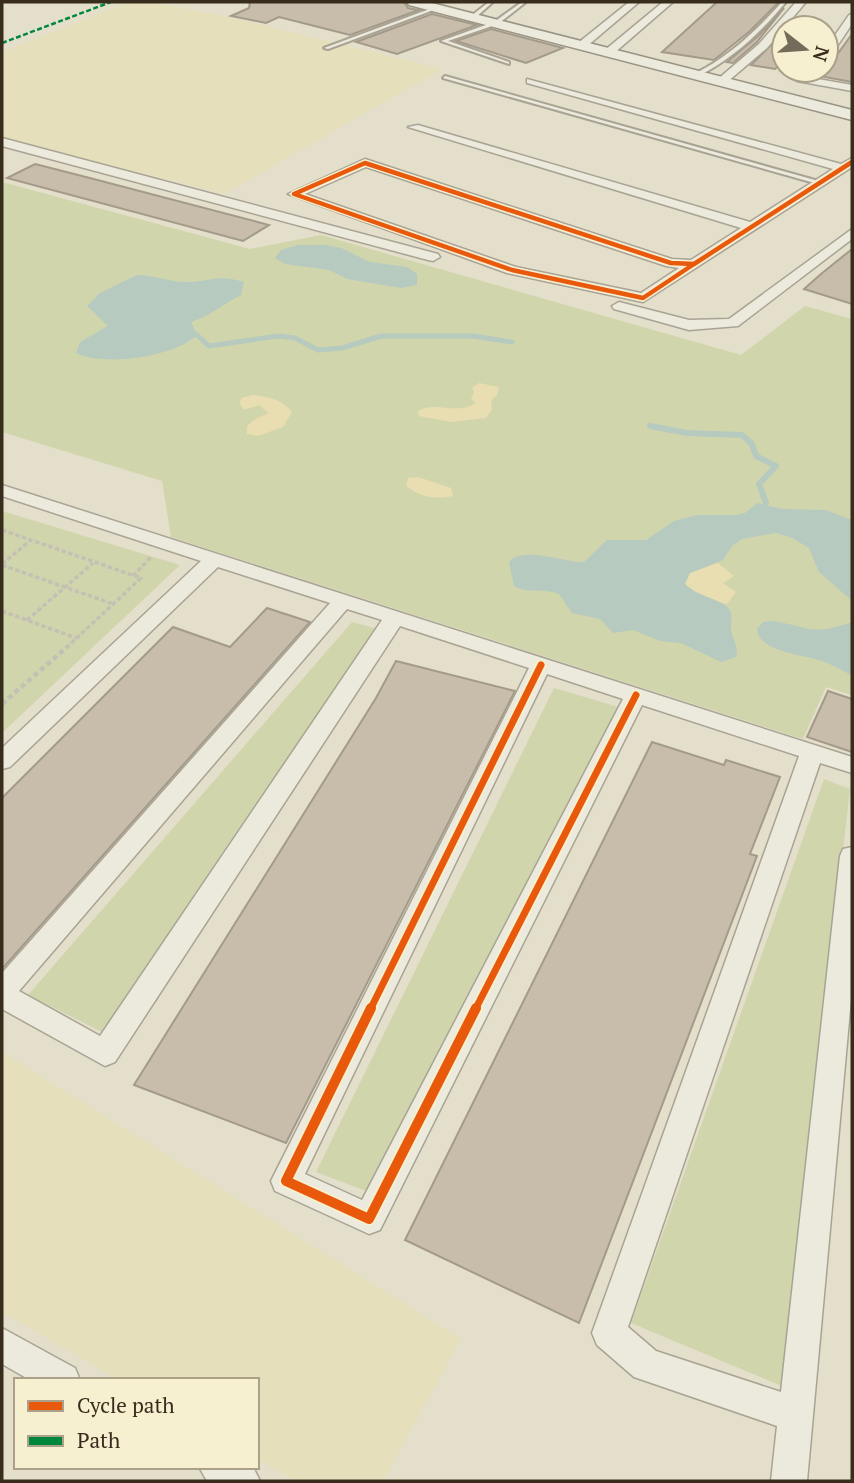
<svg xmlns="http://www.w3.org/2000/svg" width="854" height="1483" viewBox="0 0 854 1483" font-family="'PT Serif',serif">
<style>
.farmland{fill:#e5e0bb}
.green{fill:#d1d5ac}
.sand{fill:#e8deb1}
.water{fill:#b6cac0}
.lines{fill:none;stroke-linecap:round;stroke-linejoin:round}
.stream-far1{stroke:#b6cac0;stroke-width:5}
.stream{stroke:#b6cac0;stroke-width:6}
.building{fill:#c8bdab;stroke:#a49a8a;stroke-width:2}
.lane-casing{stroke:#a9a394;stroke-width:4}
.street-casing{stroke:#a9a394;stroke-width:3}
.secondary-casing{stroke:#999384;stroke-width:3}
.path-far1{stroke:#c5c0b4;stroke-width:3.5;stroke-dasharray:4.5 2.5;stroke-linecap:butt}
.path{stroke:#c5c0b4;stroke-width:4.5;stroke-dasharray:5 3.5;stroke-linecap:butt}
.lane{fill:#ece9dd;fill-rule:evenodd}
.street{fill:#ece9dd;fill-rule:evenodd}
.secondary{fill:#ece9dd;fill-rule:evenodd}
.quiet{stroke:#00873e;stroke-width:2.5;stroke-dasharray:5 2.5;stroke-linecap:butt}
.cycleway-far2-casing{stroke:#f6efd0;stroke-width:7}
.cycleway-far1-casing{stroke:#f6efd0;stroke-width:11}
.cycleway-casing{stroke:#f6efd0;stroke-width:14}
.cycleway-far2{stroke:#e8590c;stroke-width:4.5}
.cycleway-far1{stroke:#e8590c;stroke-width:7}
.cycleway{stroke:#e8590c;stroke-width:10}
</style>
<rect width="100%" height="100%" fill="#e4dfca"/>
<g class="farmland">
<polygon points="128,2 149,2 225,16 442,69 224,194 2,138 2,52"/>
<polygon points="2,1052 461,1339 383,1481 296,1481 257,1459 257,1380 119,1380 2,1312"/>
</g>
<g class="green">
<polygon points="2,182 250,249 321,235 741,355 805,306 852,319 852,695 826,687 803,739 171,537 162,481 2,432"/>
<polygon points="2,511 180,565 2,733"/>
<polygon points="352,622 378,629 104,1033 28,995"/>
<polygon points="554,688 622,708 366,1191 316,1172"/>
<polygon points="824,779 850,789 782,1386 631,1323"/>
</g>
<g class="sand">
<path d="M479,383L499,387L497,395L491,401L492,410L486,418L452,422L419,416L418,411C438,400 454,416 476,403L471,399L474,392L472,388Z"/>
<path d="M253,395C269,397 282,399 292,412L283,427L258,436L247,434V426L257,418L269,413L259,405L244,410L240,404L241,398Z"/>
<path d="M418,477L451,488L453,496C434,500 421,497 406,486L408,478Z"/>
<polygon points="718,563 734,576 723,583 736,592 727,604 702,597 685,584 690,573"/>
</g>
<g class="water">
<polygon points="298,245 325,245 341,248 370,262 407,267 417,274 417,285 401,288 347,279 329,270 285,264 275,258 281,250"/>
<path d="M137,275C154,275 172,283 188,282C215,281 215,274 244,282L241,295C223,304 210,316 191,322L197,335C175,357 104,367 76,353L80,342L108,326L87,306L100,293Z"/>
<path d="M757,503L783,509L826,510L852,520V601L819,572L809,548L792,538L776,533L742,539L732,546L723,560L690,573L685,584C698,598 727,599 731,613C733,620 730,624 731,630C733,641 739,645 736,657L721,662L681,643L660,641L633,630L613,633L600,619L572,613L559,594C545,588 526,594 514,586L509,562C523,545 566,563 584,562L607,540H646L674,521L697,515H736L745,513Z"/>
<path d="M771,621C811,626 809,637 852,622V675C842,671 833,665 822,661C805,655 758,652 757,629L763,622Z"/>
</g>
<g class="lines">
<polyline class="stream-far1" points="197,335 209,346 278,336 295,338 318,350 342,348 381,336 473,336 512,342"/>
<polyline class="stream" points="650,426 687,433 742,435 752,444 756,456 776,466 759,484 766,503"/>
</g>
<g class="building">
<polygon points="250,2 404,2 408,8 419,10 350,35 279,17 266,23 231,16 249,8"/>
<polygon points="717,2 779,2 750,31 714,60 662,52"/>
<polygon points="784,8 757,42 733,63 727,62 758,36"/>
<polygon points="432,14 477,25 397,54 356,42"/>
<polygon points="491,29 563,48 526,63 456,41"/>
<polygon points="784,32 784,61 775,69 751,65"/>
<polygon points="852,34 852,82 819,76 826,70"/>
<polygon points="35,164 86,177 269,225 243,241 7,178"/>
<polygon points="852,249 852,304 804,289 821,274"/>
<polygon points="267,608 310,622 2,969 2,798 173,627 230,647"/>
<polygon points="396,661 515,691 286,1143 134,1085 376,698"/>
<polygon points="828,691 852,699 852,752 807,737"/>
<polygon points="652,742 724,765 726,760 780,777 750,854 757,856 579,1323 405,1240"/>
</g>
<g class="lines">
<defs>
<g id="lane">
<polygon points="489,2 493,2 475,18 471,18 471,16"/>
<polygon points="522,2 526,2 498,24 448,41 509,62 509,64 441,41 494,22"/>
<path d="M782,2H786C761,32 733,59 698,76H694V74C729,57 756,31 782,2Z"/>
<polygon points="435,7 439,8 328,49 324,48"/>
<polygon points="445,76 822,182 823,183 818,184 443,78"/>
</g>
<g id="street">
<polygon points="629,2 639,2 586,47 578,47 578,43"/>
<polygon points="663,2 673,2 613,54 605,54 605,50"/>
<polygon points="796,2 806,2 767,48 726,83 718,83 718,79 759,44"/>
<polygon points="852,14 852,24 830,57 826,58 826,48 849,15"/>
<polygon points="801,76 852,85 852,91 797,81 796,79"/>
<path d="M527,79L841,164L852,158V167L643,302L507,273L288,194L365,159L672,259L691,260L741,228L408,127L418,125L750,222L833,169L527,83ZM366,167L666,266L679,268L641,293L516,267L305,194Z"/>
<polygon points="2,138 438,254 440,257 433,261 428,260 2,146"/>
<polygon points="852,229 852,239 738,326 689,330 614,309 612,306 619,302 689,320 729,319"/>
<path d="M2,485L852,757V773L820,763L628,1327L656,1351L781,1392L840,856L843,849L852,847V988L807,1481H771L777,1426L634,1377L597,1345L592,1333L799,756L642,705L380,1230L369,1234L275,1191L271,1181L529,668L400,626L115,1062L105,1066L2,1009V973L330,603L218,567L10,767L2,769V748L201,561L2,496ZM347,609L382,620L100,1036L19,991ZM547,674L623,699L362,1200L305,1174Z"/>
<polygon points="2,1328 75,1368 80,1380 30,1380 2,1364"/>
<polygon points="199,1467 253,1467 260,1481 207,1481"/>
</g>
<polygon id="secondary" points="407,2 428,2 852,110 852,120 409,5"/>
</defs>
<use href="#lane" class="lane-casing"/>
<use href="#street" class="street-casing"/>
<use href="#secondary" class="secondary-casing"/>
<g class="path-far1">
<polyline points="2,530 141,578 65,649"/>
<polyline points="2,564 31,540"/>
<polyline points="2,565 113,604"/>
<polyline points="133,576 152,556"/>
<polyline points="2,611 76,638"/>
<polyline points="27,620 93,563"/>
</g>
<polyline class="path" points="2,704 67,647"/>
<use href="#lane" class="lane"/>
<use href="#street" class="street"/>
<use href="#secondary" class="secondary"/>
<polyline class="quiet" points="2,43 111,2"/>
<defs>
<g id="cycleway-far2">
<polygon points="365,163 671,263 694,264 643,298 512,270 294,194"/>
<polyline points="694,264 852,162"/>
</g>
<g id="cycleway-far1">
<polyline points="370,1010 541,665"/>
<polyline points="475,1010 636,695"/>
</g>
<polyline id="cycleway" points="371,1008 286,1181 369,1219 476,1008"/>
</defs>
<use href="#cycleway-far2" class="cycleway-far2-casing"/>
<use href="#cycleway-far1" class="cycleway-far1-casing"/>
<use href="#cycleway" class="cycleway-casing"/>
<use href="#cycleway-far2" class="cycleway-far2"/>
<use href="#cycleway-far1" class="cycleway-far1"/>
<use href="#cycleway" class="cycleway"/>
</g>
<rect width="854" height="1483" fill="none" stroke="#382c1d" stroke-width="7"/>
<rect x="14" y="1378" width="245" height="91" fill="#f6efd0" stroke="#aaa188" stroke-width="2"/>
<rect x="28" y="1401" width="35" height="10" fill="#e8590c" stroke="#aaa188" stroke-width="2"/>
<text x="77" y="1413" font-size="21" fill="#382c1d">Cycle path</text>
<rect x="28" y="1436" width="35" height="10" fill="#00873e" stroke="#aaa188" stroke-width="2"/>
<text x="77" y="1448" font-size="21" fill="#382c1d">Path</text>
<g transform="translate(805 49) rotate(107)"><circle r="33" fill="#f6efd0" stroke="#aaa188" stroke-width="2"/>
<path d="M0-5L12 26L0 18L-12 26Z" fill="#746b5a"/>
<text y="-10" font-size="19" font-weight="bold" text-anchor="middle" fill="#382c1d">N</text>
</g>
</svg>
